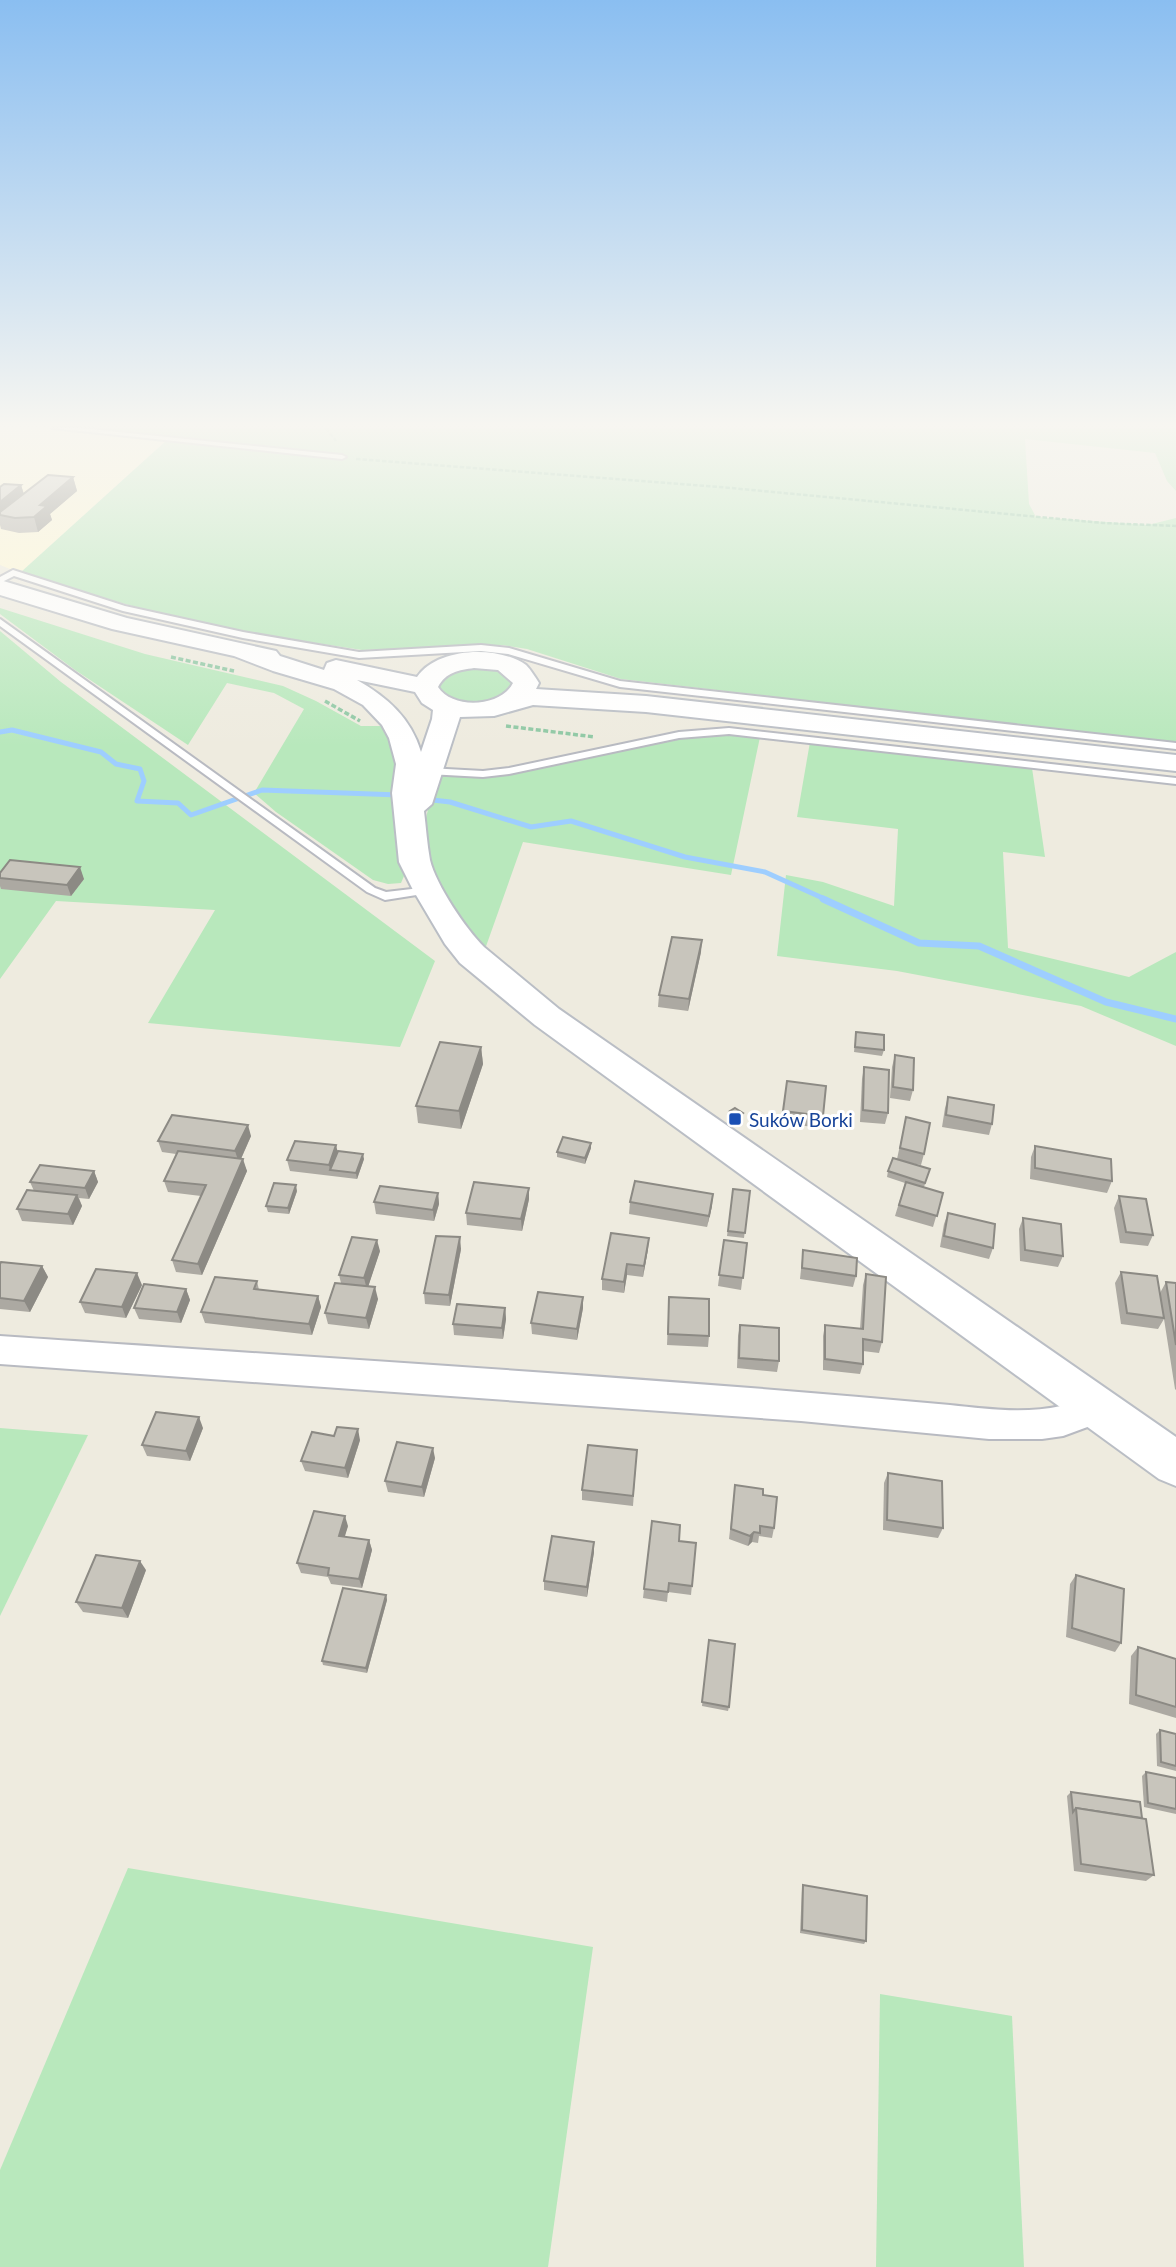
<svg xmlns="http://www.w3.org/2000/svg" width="1176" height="2267" viewBox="0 0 1176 2267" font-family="Lato,sans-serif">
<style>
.commercial{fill:#fff8d3}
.green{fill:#b8e8bc}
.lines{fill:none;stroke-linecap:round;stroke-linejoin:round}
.stream-far1{stroke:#9eceff;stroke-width:5}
.stream{stroke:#9eceff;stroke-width:7}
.lane-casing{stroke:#b8bac1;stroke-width:4}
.street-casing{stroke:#b8bac1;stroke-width:4}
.secondary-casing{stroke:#babec5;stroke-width:4}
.path-far1{stroke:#8fc8a4;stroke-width:2.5;stroke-dasharray:4.5 2;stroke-linecap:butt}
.path{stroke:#8fc8a4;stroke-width:3.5;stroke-dasharray:5 2.5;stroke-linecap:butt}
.lane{fill:#fff;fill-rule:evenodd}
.street{fill:#fff;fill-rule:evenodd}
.secondary{fill:#fff;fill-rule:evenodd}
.wall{fill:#aca9a2}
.shaded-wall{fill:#8c8a84}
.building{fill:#c8c5bc;stroke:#8c8a84;stroke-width:2}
.transit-dot{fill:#1a4fb4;stroke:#fff;stroke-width:2.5}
.labels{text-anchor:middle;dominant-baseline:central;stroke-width:6;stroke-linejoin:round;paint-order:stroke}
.transit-label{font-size:19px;fill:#164399;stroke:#fff;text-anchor:start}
</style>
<rect width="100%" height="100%" fill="#eeebdf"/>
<polygon class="commercial" points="0,428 55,428 168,439 20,573 0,565"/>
<g class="green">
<polygon points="55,428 1176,428 1176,491 1167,481 1155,453 1025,439 1029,504 1036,517 1148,525 1176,518 1176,743 621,679 527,649 502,645 362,650 257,634 139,608 20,573 167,440"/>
<polygon points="0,608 145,654 283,686 316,701 361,726 389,726 401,759 394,830 397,855 404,876 401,883 388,884 373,880 276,812 254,793 304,709 274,693 227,683 188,745 75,670 0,614"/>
<polygon points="0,631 61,682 435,961 400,1047 148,1023 215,910 56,901 0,979"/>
<path d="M466,666L502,669L515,680L512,693C482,704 467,710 438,692V679Z"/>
<path d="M705,734L760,737L731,875L523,842L484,952C466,930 432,888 426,861C419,832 429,803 439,776H502Z"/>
<polygon points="810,742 1032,768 1045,857 1003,852 1008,948 1129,977 1176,952 1176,1046 1081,1006 897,971 777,956 786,875 823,882 894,906 898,829 797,817"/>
<polygon points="0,1428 88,1435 0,1616"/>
<polygon points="128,1868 593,1947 548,2267 0,2267 0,2170"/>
<polygon points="880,1994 1012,2016 1024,2267 876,2267"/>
</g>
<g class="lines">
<g class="stream-far1">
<polyline points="0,732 12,730 101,752 116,764 140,769 144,781 137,801 178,803 191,815 262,790 399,795"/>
<polyline points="424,799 450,802 531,827 571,821 685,857 765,872 827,900"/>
</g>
<polyline class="stream" points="823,899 919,943 979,946 1106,1002 1176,1019"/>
<defs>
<g id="lane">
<polygon points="52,428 80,428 342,455 346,457 342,459"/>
<polygon points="13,570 125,606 243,632 359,652 481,645 509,648 620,681 1176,743 1176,749 620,687 508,654 481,651 359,658 243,638 123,611 14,576 0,583 0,577"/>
<polygon points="0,619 375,888 386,892 429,887 435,890 429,893 385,900 367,892 0,626"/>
<polygon points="729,728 1176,778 1176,784 729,734 679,738 509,774 483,777 428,774 423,771 428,768 483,771 509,768 679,732"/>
</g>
<path id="street" d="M0,1336C317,1358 634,1376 950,1405C986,1409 1025,1414 1061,1406C1079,1403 1091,1392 1109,1399L1114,1409L1109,1419L1063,1436L1042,1439H989L801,1421L0,1364Z"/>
<path id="secondary" d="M0,580L127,618L276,651L280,656L324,670L327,663L336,660L417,677C437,647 498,645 526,665C531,670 535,677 539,683L536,689L646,696L1176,755V771L646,712L533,705L494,716L460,717L432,804L424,811C426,827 427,844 430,860C436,885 466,929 484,947L559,1009L1176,1437V1486L1159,1479L535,1025L460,963L445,944L413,890L399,862L392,793L396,764L389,738L382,725L363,705L334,689L273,671L234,656L112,629L0,595ZM474,668L498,670L513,683C501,707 453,710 438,687C446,672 459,670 474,668ZM357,680L415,692L422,703L433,710L432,719L421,752C411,718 387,697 357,680Z"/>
</defs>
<use href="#lane" class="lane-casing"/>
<use href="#street" class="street-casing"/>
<use href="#secondary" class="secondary-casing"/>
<g class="path-far1">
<polyline points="326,428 336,441"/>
<polyline points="356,459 720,487 1103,523 1176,526"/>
</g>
<g class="path">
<polyline points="171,657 234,671"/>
<polyline points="325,701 360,721"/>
<polyline points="506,726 595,737"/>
</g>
<use href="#lane" class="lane"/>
<use href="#street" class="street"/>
<use href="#secondary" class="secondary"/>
</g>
<g class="wall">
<polygon points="73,477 77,491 50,514 52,520 38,532 19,533 1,529 0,525 0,487 21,485 24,494"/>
<polygon points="0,873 84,879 71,896 1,889 0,886"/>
<polygon points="701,952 688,1011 658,1007 659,995"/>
<polygon points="856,1032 884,1050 882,1056 854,1052"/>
<polygon points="481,1047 483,1064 461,1129 418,1123 416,1106"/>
<polygon points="895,1055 913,1090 910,1101 890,1098 892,1067"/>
<polygon points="864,1067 888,1113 885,1124 860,1122 862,1079"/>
<polygon points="787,1081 823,1116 821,1128 782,1123"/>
<polygon points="948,1097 992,1124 989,1135 942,1127 945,1108"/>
<polygon points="730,1111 742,1119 737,1123 729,1117"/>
<polygon points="906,1117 924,1154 921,1165 910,1163 930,1169 924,1187 943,1193 933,1227 895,1216 905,1183 887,1177 888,1171 897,1159"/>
<polygon points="251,1136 241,1159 247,1171 202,1275 176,1272 172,1260 201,1196 168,1192 164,1181 176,1154 162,1152 158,1141"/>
<polygon points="1035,1146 1112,1181 1107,1193 1030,1179 1031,1157"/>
<polygon points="591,1148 585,1164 557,1157 557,1152"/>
<polygon points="338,1151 364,1159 357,1179 290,1171 287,1160"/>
<polygon points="94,1171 98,1182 89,1199 79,1198 82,1206 73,1225 22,1221 17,1209 34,1191 30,1182"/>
<polygon points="733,1189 750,1191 744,1238 727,1236"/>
<polygon points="297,1191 289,1214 268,1212 266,1206"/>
<polygon points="438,1193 439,1204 434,1221 376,1214 374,1202"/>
<polygon points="1119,1196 1153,1235 1148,1246 1120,1243 1114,1208"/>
<polygon points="529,1199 522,1231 467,1225 466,1213"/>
<polygon points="630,1202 712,1206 707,1227 629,1214"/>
<polygon points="948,1213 993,1248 989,1259 940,1247 944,1224"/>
<polygon points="1023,1218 1063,1256 1058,1267 1020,1261 1019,1229"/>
<polygon points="724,1240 747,1243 741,1290 718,1286"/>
<polygon points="461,1249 450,1306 425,1304 424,1293"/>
<polygon points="648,1249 643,1277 627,1275 624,1293 602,1290 602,1279"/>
<polygon points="803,1250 856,1276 853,1287 800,1279"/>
<polygon points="380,1251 368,1287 378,1299 369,1329 328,1324 325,1313 341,1283 339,1275"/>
<polygon points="0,1264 42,1266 48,1277 30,1312 0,1309"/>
<polygon points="1121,1272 1160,1293 1166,1282 1176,1283 1176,1390 1175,1389 1164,1319 1158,1329 1121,1324 1115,1283"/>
<polygon points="866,1274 882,1342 879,1353 863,1351 863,1364 860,1374 823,1370 823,1336 825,1325 860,1329 863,1285"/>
<polygon points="257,1281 259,1290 318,1296 321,1307 312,1335 205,1323 201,1312"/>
<polygon points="142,1285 126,1318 85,1313 80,1302"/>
<polygon points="186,1289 190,1300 181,1323 139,1319 134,1308"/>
<polygon points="669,1297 709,1336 708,1347 667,1345"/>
<polygon points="505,1308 506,1319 503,1339 454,1335 453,1324"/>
<polygon points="583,1308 577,1340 532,1334 531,1323"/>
<polygon points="740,1325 779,1361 777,1372 737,1368 738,1336"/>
<polygon points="203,1428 190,1461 147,1456 142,1445"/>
<polygon points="360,1440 348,1478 305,1471 301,1461"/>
<polygon points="637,1450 633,1506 582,1500 582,1490"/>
<polygon points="435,1458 424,1497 388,1492 385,1481"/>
<polygon points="888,1473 943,1528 938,1538 883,1530 884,1483"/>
<polygon points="735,1485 763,1495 774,1528 772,1538 759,1536 758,1543 752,1542 748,1546 729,1539"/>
<polygon points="348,1526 344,1537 369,1540 372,1550 362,1588 331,1584 328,1577 301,1573 297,1563"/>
<polygon points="679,1541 696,1543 691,1595 668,1592 667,1602 643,1598 644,1589"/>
<polygon points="594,1552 587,1597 544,1590 544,1581"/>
<polygon points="146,1570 128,1618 83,1612 76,1602"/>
<polygon points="1076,1575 1121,1643 1115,1652 1066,1637 1070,1584"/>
<polygon points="386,1595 387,1600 367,1673 323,1665 322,1661"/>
<polygon points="709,1640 729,1707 728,1711 702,1706"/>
<polygon points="1138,1647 1176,1659 1176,1718 1129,1704 1131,1656"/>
<polygon points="1160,1730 1176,1734 1176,1771 1157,1766 1156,1734"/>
<polygon points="1146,1772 1176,1778 1176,1814 1144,1807 1142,1776"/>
<polygon points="1071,1792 1142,1818 1154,1875 1146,1881 1074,1871 1067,1796"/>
<polygon points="803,1885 866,1941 864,1944 800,1933 802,1888"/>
</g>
<g class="shaded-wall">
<polygon points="73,477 77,491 50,514 52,520 38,532 34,517 40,505"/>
<polygon points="21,485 24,495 0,514 0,502"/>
<polygon points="80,867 84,879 71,896 67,885"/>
<polygon points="702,940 701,952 688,1011 689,999"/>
<polygon points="481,1047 483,1064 461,1129 459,1111"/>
<polygon points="743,1113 742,1119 737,1123 738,1117"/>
<polygon points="248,1125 251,1136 239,1163 235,1151"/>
<polygon points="591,1143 591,1148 585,1164 585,1158"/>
<polygon points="336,1145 339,1157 330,1170 329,1165"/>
<polygon points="363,1154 364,1159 357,1179 356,1173"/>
<polygon points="243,1159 247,1171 202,1275 198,1264"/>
<polygon points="94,1171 98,1182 89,1199 85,1188"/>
<polygon points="296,1185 297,1191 289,1214 288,1208"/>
<polygon points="529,1188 529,1199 522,1231 521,1219"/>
<polygon points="438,1193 439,1204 434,1221 433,1210"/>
<polygon points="713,1194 712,1206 707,1227"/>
<polygon points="77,1195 82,1206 73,1225 68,1214"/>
<polygon points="460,1237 461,1249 450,1306 449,1295"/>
<polygon points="649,1238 648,1249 643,1277 644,1266"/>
<polygon points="377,1240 380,1251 367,1290 364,1278"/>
<polygon points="627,1264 627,1275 624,1293 624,1282"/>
<polygon points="42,1266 48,1277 30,1312 24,1301"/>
<polygon points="137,1273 142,1285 126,1318 122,1307"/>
<polygon points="375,1287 378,1299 369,1329 366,1318"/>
<polygon points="186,1289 190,1300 181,1323 177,1312"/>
<polygon points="318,1296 321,1307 312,1335 309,1324"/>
<polygon points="583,1297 583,1308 577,1340 577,1329"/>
<polygon points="505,1308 506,1319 503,1339 502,1328"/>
<polygon points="199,1417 203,1428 190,1461 186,1451"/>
<polygon points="358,1429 360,1440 348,1478 345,1468"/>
<polygon points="433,1448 435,1458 424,1497 422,1487"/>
<polygon points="345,1516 348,1526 342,1546 339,1536"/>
<polygon points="754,1532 752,1542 748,1546 750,1536"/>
<polygon points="369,1540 372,1550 362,1588 359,1579"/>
<polygon points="594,1542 594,1552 587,1597 587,1587"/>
<polygon points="140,1561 146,1570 128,1618 122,1608"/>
<polygon points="386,1595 387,1600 367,1673 366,1668"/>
</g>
<g class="building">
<polygon points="48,475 73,477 40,505 47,506 34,517 15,518 0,515 0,512"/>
<polygon points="4,484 21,485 0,502 0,487"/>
<polygon points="10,860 80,867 67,885 0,878 0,873"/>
<polygon points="672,937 702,940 689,999 659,995"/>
<polygon points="856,1032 884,1035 884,1050 855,1047"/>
<polygon points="440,1042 481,1047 459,1111 416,1106"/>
<polygon points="895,1055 914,1058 913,1090 893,1087"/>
<polygon points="864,1067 889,1070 888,1113 863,1110"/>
<polygon points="787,1081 826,1086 823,1116 783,1111"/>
<polygon points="948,1097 994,1105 992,1124 946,1115"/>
<polygon points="735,1108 743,1113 738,1117 730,1111"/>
<polygon points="172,1115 248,1125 235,1151 158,1141"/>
<polygon points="906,1117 930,1123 924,1154 900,1148"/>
<polygon points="563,1137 591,1143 585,1158 557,1152"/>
<polygon points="295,1141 336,1145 329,1165 287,1160"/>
<polygon points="1035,1146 1111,1159 1112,1181 1035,1168"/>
<polygon points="178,1151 243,1159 198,1264 172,1260 206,1185 164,1181"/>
<polygon points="338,1151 363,1154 356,1173 330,1170"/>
<polygon points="893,1158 930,1169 925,1183 888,1171"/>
<polygon points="40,1165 94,1171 85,1188 30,1182"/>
<polygon points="635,1181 713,1194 709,1216 630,1202"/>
<polygon points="474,1182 529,1188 521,1219 466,1213"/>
<polygon points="906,1182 943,1193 937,1216 899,1205"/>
<polygon points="274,1183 296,1185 288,1208 266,1206"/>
<polygon points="380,1186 438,1193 433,1210 374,1202"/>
<polygon points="733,1189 750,1191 745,1233 728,1231"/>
<polygon points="27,1190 77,1195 68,1214 17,1209"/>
<polygon points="1119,1196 1146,1199 1153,1235 1126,1232"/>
<polygon points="948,1213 995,1224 993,1248 944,1236"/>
<polygon points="1023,1218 1061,1224 1063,1256 1025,1250"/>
<polygon points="611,1233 649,1238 644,1266 627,1264 624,1282 602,1279"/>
<polygon points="436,1236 460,1237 449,1295 424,1293"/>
<polygon points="352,1237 377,1240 364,1278 339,1275"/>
<polygon points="724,1240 747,1243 743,1278 719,1275"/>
<polygon points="803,1250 857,1258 856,1276 802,1268"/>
<polygon points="1,1262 42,1266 24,1301 0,1298 0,1264"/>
<polygon points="96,1269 137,1273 122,1307 80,1302"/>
<polygon points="1121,1272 1157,1276 1164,1318 1127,1313"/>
<polygon points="866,1274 886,1277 882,1342 863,1339 863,1364 825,1359 825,1325 863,1329"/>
<polygon points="215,1277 257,1281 254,1289 318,1296 309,1324 201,1312"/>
<polygon points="1166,1282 1176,1283 1176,1345"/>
<polygon points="335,1283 375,1287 366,1318 325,1313"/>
<polygon points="144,1284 186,1289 177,1312 134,1308"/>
<polygon points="538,1292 583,1297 577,1329 531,1323"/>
<polygon points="669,1297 709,1299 709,1336 668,1334"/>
<polygon points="457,1304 505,1308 502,1328 453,1324"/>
<polygon points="740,1325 779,1328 779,1361 739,1358"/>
<polygon points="156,1412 199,1417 186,1451 142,1445"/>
<polygon points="337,1427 358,1429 345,1468 301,1461 312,1432 334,1436"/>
<polygon points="397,1442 433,1448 422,1487 385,1481"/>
<polygon points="588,1445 637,1450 633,1496 582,1490"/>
<polygon points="888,1473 942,1481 943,1528 887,1520"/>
<polygon points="735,1485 763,1489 763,1495 777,1497 774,1528 760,1526 760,1533 754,1532 750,1536 731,1529"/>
<polygon points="314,1511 345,1516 339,1536 369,1540 359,1579 328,1575 329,1568 297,1563"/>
<polygon points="652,1521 680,1525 679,1541 696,1543 692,1586 669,1583 668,1592 644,1589"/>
<polygon points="552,1536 594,1542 587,1587 544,1581"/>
<polygon points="96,1555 140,1561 122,1608 76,1602"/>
<polygon points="1076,1575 1124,1589 1121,1643 1072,1628"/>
<polygon points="343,1588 386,1595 366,1668 322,1661"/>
<polygon points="709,1640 735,1644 729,1707 702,1702"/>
<polygon points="1138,1647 1176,1659 1176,1707 1136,1695"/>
<polygon points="1160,1730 1176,1734 1176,1766 1161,1762"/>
<polygon points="1146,1772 1176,1778 1176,1809 1148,1803"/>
<polygon points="1071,1792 1140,1802 1142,1818 1076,1808 1073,1812"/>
<polygon points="1076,1808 1146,1819 1154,1875 1081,1864"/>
<polygon points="803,1885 867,1896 866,1941 802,1930"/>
</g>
<linearGradient id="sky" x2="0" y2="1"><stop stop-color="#8abef1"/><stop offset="0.57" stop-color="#f7f6f1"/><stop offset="1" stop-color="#f7f6f1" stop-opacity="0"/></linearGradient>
<rect width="1176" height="746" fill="url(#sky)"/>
<rect class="transit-dot" x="728" y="1112" width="14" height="14" rx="3.5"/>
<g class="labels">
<g class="transit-label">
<text x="749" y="1119">Suków Borki</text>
</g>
</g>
</svg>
